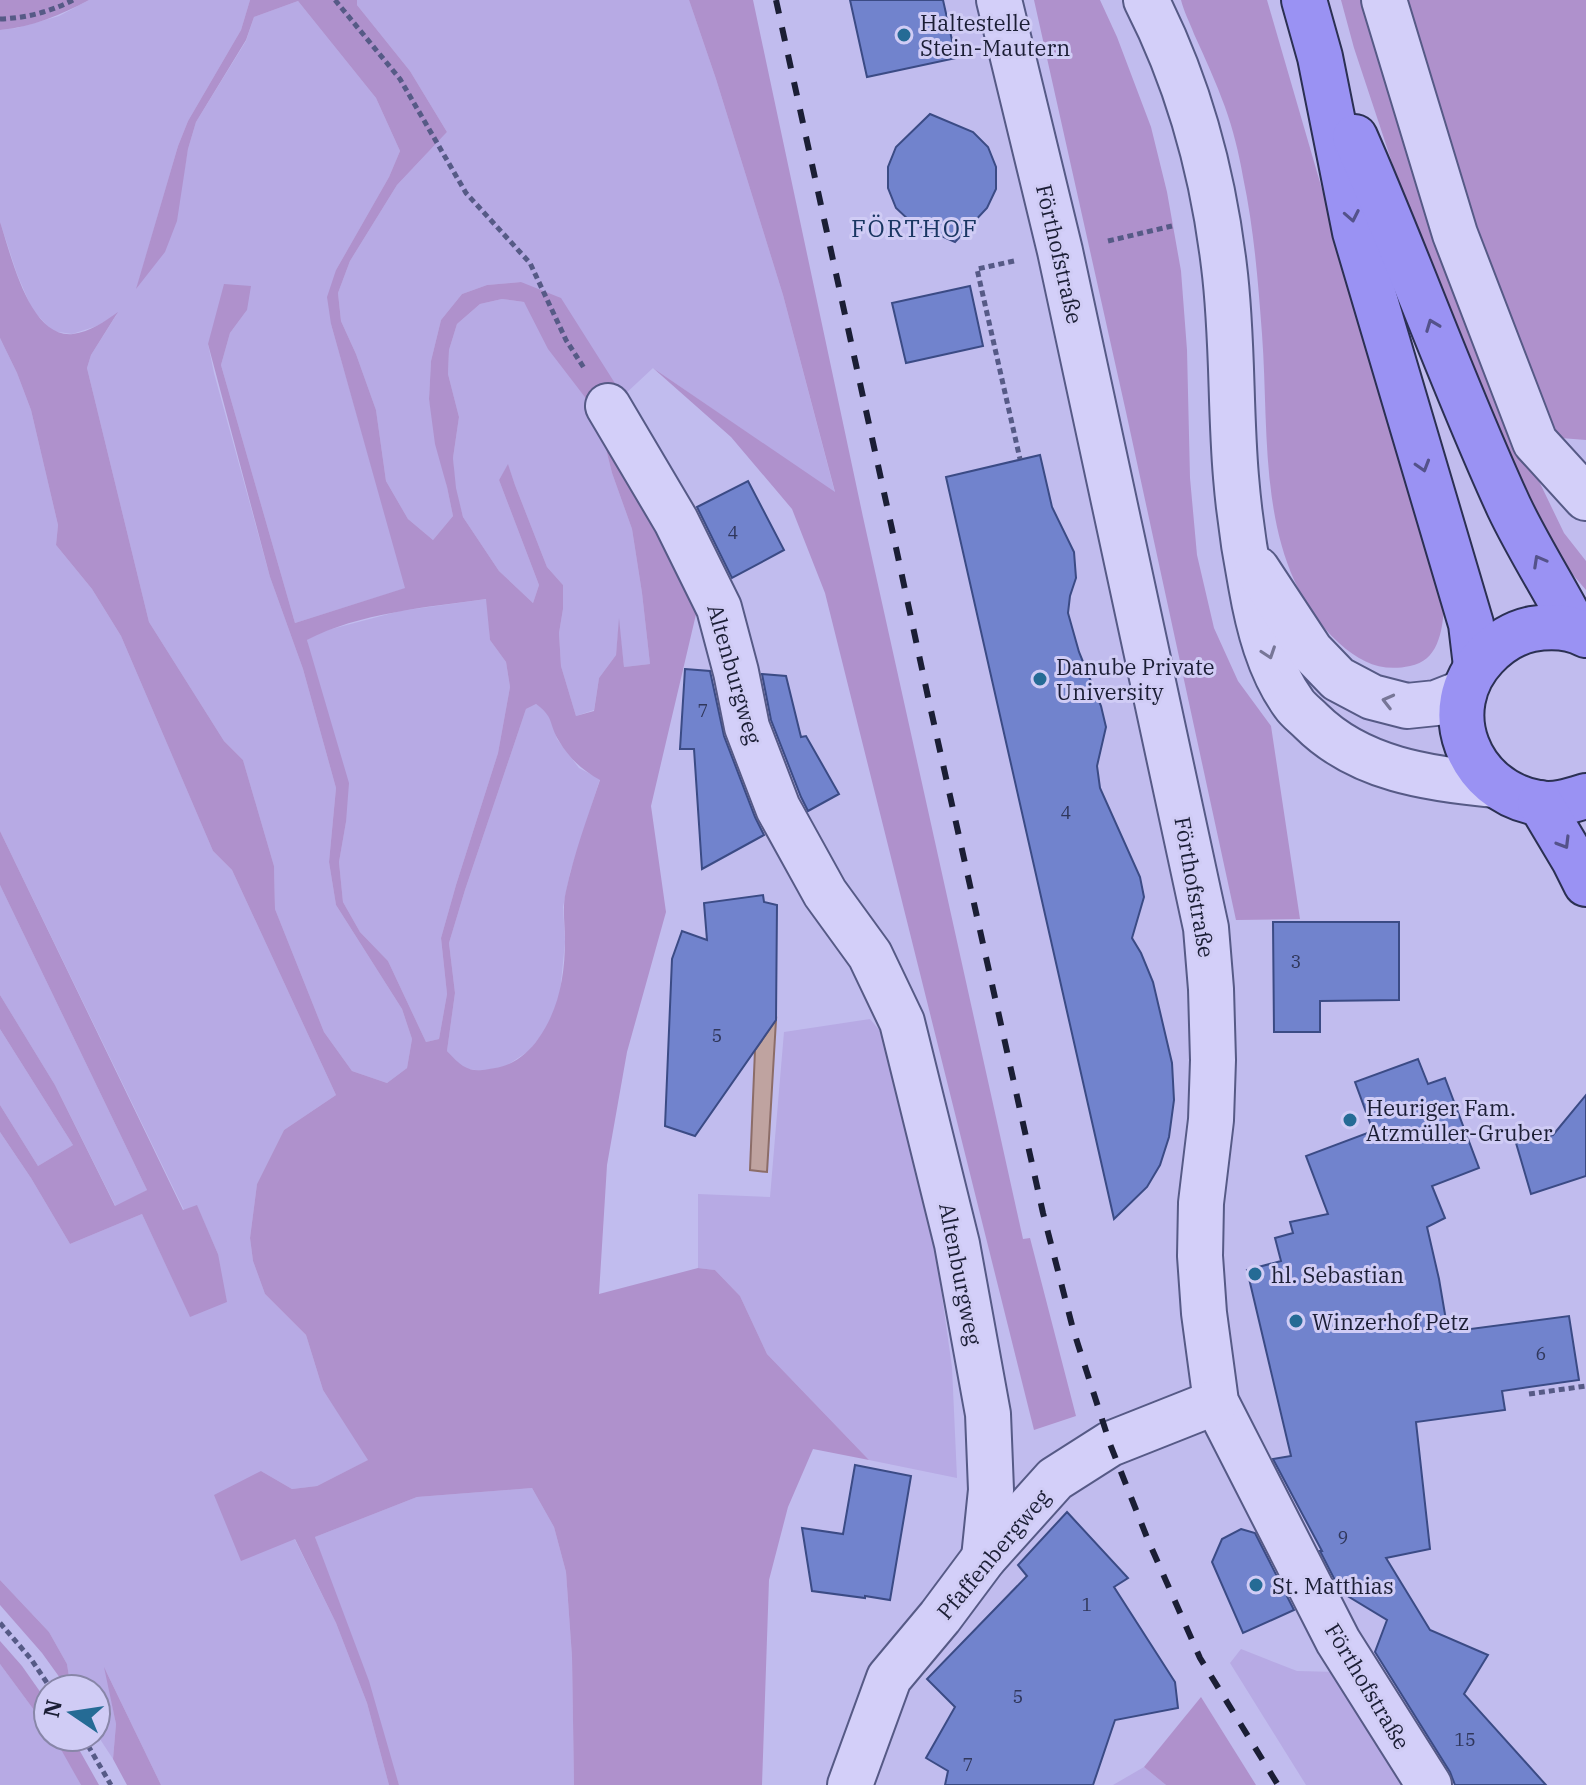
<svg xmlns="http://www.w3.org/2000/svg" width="1586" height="1785" viewBox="0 0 1586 1785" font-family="'IBM Plex Serif',serif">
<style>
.farmland{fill:#b7aae4}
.green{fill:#af91cc;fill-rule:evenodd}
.water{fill:#bfa3a0;stroke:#8c6d68;stroke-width:2}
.building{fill:#7183cd;stroke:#3b4b85;stroke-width:2}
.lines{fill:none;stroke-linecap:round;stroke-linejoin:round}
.minor-casing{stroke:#565a86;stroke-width:48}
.major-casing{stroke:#2b3053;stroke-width:48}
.path{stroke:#565a86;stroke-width:5;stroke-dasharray:6 4;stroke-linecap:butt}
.minor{stroke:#d3cff9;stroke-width:44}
.major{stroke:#9a92f3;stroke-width:44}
.rail{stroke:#1b1e35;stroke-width:6;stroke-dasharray:14 14;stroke-linecap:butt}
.oneway{stroke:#54528a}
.oneway2{stroke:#777697}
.poi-dot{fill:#256b95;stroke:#d0ccf5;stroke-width:3}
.labels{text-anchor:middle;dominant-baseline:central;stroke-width:6;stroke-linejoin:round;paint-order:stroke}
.number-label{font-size:18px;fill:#30375b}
.poi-label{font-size:22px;fill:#1b1e35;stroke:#d0ccf5;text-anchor:start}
.street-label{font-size:22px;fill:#1b1e35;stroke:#d0ccf5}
.neighbourhood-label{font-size:24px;letter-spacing:2px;fill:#1a3762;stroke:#d0ccf5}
</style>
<rect width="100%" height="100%" fill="#c1bcee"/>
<g class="farmland">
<polygon points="89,0 250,0 241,30 188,121 178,146 137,287 182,183 188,149 196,122 246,41 254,17 298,1 376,98 400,151 389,177 336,270 331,324 406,588 295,623 221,365 230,333 247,310 208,344 214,373 270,577 303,669 336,788 329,862 336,905 402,1009 412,1039 407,1068 387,1083 352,1071 324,1032 275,909 274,866 243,760 224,741 149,622 87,368 91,355 117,314 97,326 72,334 52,331 32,309 17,274 0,222 0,30 17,28 59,16"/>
<polygon points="357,0 689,0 716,79 783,295 835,493 653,368 623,396 521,282 487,285 462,294 441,320 431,361 429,399 453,516 433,540 408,519 386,481 376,410 356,354 341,321 338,293 350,261 397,185 447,132 410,71 357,5"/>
<polygon points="502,299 524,302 591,405 600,425 612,473 632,529 642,593 650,664 624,667 619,624 616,655 599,678 594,710 576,716 561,666 559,633 563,609 563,585 547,567 515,485 508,465 499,480 539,585 533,603 499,571 463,517 455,488 453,458 459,417 448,374 449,350 457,324 480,304"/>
<polygon points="0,338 17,373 31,410 58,525 56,545 92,589 121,636 213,851 232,870 336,1095 284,1130 257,1184 250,1238 253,1261 265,1294 306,1335 323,1390 369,1460 317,1486 292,1489 261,1471 336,1623 367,1703 389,1785 161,1785 106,1671 116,1724 113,1759 96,1733 96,1689 71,1689 67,1664 49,1632 0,1580 0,1132 31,1178 70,1244 142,1214 190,1316 218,1254 197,1206 184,1210 0,831"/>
<polygon points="487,599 490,640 506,662 510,687 498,753 456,885 441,938 447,994 439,1039 426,1042 388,961 360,932 343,902 339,862 346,822 307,640 324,631 400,611"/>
<polygon points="536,704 549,713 557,739 579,768 600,779 570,873 563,907 565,942 560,993 550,1023 530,1050 506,1066 482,1071 462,1068 447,1051 455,993 449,943 465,890 526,709"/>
<polygon points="0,885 147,1190 116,1207 55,1085 0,995"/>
<polygon points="870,1019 895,1049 926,1184 952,1367 957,1478 869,1460 767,1354 740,1296 715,1270 698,1268 698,1194 770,1197 784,1032"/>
<polygon points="0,1029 73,1145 38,1166 0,1105"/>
<polygon points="532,1488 554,1527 566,1572 572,1657 574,1785 399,1785 315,1537 417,1497"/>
<polygon points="1241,1649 1297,1671 1337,1672 1408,1785 1306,1785 1230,1663"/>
<polygon points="0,1664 48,1729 48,1737 54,1737 60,1745 81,1785 0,1785"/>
<polygon points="1144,1767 1166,1785 1113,1785"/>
</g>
<g class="green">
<path d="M0,0H89C61,15 32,27 0,30Z"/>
<path d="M250,0H357V5L410,71L447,132L397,185L350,261L338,293L341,321L356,354L376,410L386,481L408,519L433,540L453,516L447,487L435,444L429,399L431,361L441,320L462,294L487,285L521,282L561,298L623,396L701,593L651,806L666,912L627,1052L607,1165L599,1294L698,1268L715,1270L740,1296L767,1354L869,1460L813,1449L788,1507L769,1580L762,1785H574L572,1657L566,1572L554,1527L532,1488L417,1497L315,1537L369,1681L399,1785H389L367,1703L336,1623L295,1539L241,1561L214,1495L261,1471L292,1489L317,1486L368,1460L323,1390L306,1335L265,1294L253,1261L250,1238L257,1184L284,1130L336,1095L232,870L213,851L121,636L92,589L56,545L58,525L31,410L17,373L0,338V222C11,254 29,339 73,334C90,332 105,321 118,312L91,355L87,368L149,622L224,741L243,760L274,866L275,909L324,1032L352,1071L387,1083L407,1068L412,1039L402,1009L336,905L329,862L336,788L303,669L270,577L208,344L224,284L251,286L247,310L230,333L221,365L295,623L405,588L331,324L327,297L336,270L389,177L400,151L376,98L298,1L254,17L246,40L196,122L188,149L177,221L165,252L136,289L178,146L188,121L241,30ZM502,299L524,302L548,349L591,405L600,425L612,473L632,529L642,593L650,664L624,667L619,618L616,655L599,678L594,711L576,716L561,666L559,633L563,609V585L547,567L515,485L508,464L499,480L539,585L533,603L499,571L463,517L456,488L453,458L459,417L448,374L449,350L457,324L480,304ZM486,599L490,640L506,662L510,687L498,753L456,885L441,938L447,994L439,1039L426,1042L388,961L360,932L343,902L339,862L346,822L349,783L307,640C358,613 429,607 486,599ZM536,704C555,718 548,723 559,741C569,758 582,770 600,780C588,816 574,853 566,891C562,908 565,923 565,940C565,975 559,1010 538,1039C530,1051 515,1064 500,1067C472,1073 466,1072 447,1051L455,993L449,943L465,890L526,709Z"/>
<polygon points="689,0 753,0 863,517 1023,1239 1030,1238 1076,1416 1034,1430 825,593 792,509 731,437 653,368 835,492 783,295 716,79"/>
<polygon points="1034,0 1100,0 1117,37 1151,127 1167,192 1181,271 1187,350 1190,478 1197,555 1214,628 1238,681 1271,726 1300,919 1236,920 1126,412"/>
<path d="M1181,0H1267L1444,609C1442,632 1438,661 1410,666C1382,672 1361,663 1339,643C1255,565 1270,439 1262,334C1258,281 1254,229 1243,177C1239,154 1233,129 1225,107C1216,82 1205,58 1194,34C1190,23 1184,12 1181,0Z"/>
<polygon points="1341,0 1368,0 1524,450 1564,533 1586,561 1586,590 1568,569 1533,512 1411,220 1354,48"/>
<polygon points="1399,0 1586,0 1586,440 1548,437 1467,227"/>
<polygon points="0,831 183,1210 197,1205 218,1254 227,1302 190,1317 142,1214 70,1244 31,1178 0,1132 0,1105 38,1166 73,1145 0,1029 0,995 55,1085 115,1206 147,1190 0,885"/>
<polygon points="0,1580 49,1632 67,1664 71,1689 68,1689 42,1653 0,1605"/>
<polygon points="0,1641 22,1666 48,1703 48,1729 0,1664"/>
<polygon points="104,1667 161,1785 127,1785 113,1759 116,1724"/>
<polygon points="1201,1697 1256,1785 1166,1785 1144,1767"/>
<polygon points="54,1737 72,1737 99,1785 81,1785"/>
</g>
<polygon class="water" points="776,1020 767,1172 750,1170 755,1050"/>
<g class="building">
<polygon points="850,0 943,0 956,58 867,77"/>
<polygon points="930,114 973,132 988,147 996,167 996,189 987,208 955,242 912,223 896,208 888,188 888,167 896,147"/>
<polygon points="970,286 983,346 906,363 892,303"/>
<polygon points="1040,455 1052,507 1074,552 1076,578 1070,596 1068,613 1079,652 1101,706 1106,727 1097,766 1100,788 1140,877 1144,897 1132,938 1141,953 1153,982 1172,1063 1174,1100 1169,1137 1160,1165 1147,1187 1114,1219 946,477"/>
<polygon points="748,481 784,550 732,578 697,507"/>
<polygon points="685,669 710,671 724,736 755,817 764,835 702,869 694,749 680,749"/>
<polygon points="762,674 786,676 801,737 806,736 839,794 808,811 801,797 771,720"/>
<polygon points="763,895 764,902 777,905 776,1020 695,1136 665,1126 672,959 682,931 707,940 704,903"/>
<polygon points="1273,922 1399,922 1399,1000 1320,1001 1320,1032 1274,1032"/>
<polygon points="1418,1059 1428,1084 1445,1078 1479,1168 1432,1186 1445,1218 1427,1227 1439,1279 1448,1332 1569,1316 1579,1380 1502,1391 1505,1410 1416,1422 1430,1549 1386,1558 1430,1630 1488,1655 1464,1694 1546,1785 1455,1785 1450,1772 1375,1652 1387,1620 1341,1592 1320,1551 1322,1551 1273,1459 1291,1456 1247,1270 1281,1261 1275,1238 1293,1233 1290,1222 1328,1214 1306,1156 1373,1131 1355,1082"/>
<polygon points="1586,1095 1586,1176 1531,1194 1516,1143 1553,1135"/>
<polygon points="855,1465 911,1476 890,1600 865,1596 865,1598 812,1591 802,1528 843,1534"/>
<polygon points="1067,1512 1128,1578 1114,1587 1175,1682 1178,1708 1115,1720 1093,1785 945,1785 948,1771 926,1758 955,1707 927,1679 1027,1576 1018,1565"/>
<polygon points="1241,1529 1255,1533 1294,1610 1243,1633 1212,1562 1222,1539"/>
</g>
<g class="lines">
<defs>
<g id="minor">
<polyline points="999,0 1060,251 1206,928 1211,989 1213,1060 1211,1120 1201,1203 1200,1256 1204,1313 1216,1402 1338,1641 1429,1785"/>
<path d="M1146,0C1188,82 1213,174 1224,266C1233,336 1230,407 1236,477C1239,513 1244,549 1251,585C1258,625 1269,670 1294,704C1298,710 1305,715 1311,721C1359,769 1429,779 1495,785"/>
<polyline points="1384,0 1455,234 1535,442 1586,498"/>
<polyline points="608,406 676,521 719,608 736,672 747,727 778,808 825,893 870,955 902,1022 957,1244 988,1414 991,1490 984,1558"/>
<polyline points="1257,569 1311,651 1338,679 1372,697 1407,706 1436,703 1464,692"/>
<polyline points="850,1785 889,1678 940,1617 984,1558 1055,1479 1110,1444 1216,1402"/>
</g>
<g id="major">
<polyline points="1304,0 1320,57 1355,232 1471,624 1476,666"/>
<path d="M1355,137C1409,260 1453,385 1509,507C1529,549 1555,589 1576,630"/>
<path d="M1586,635C1569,626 1550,626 1532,629C1513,633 1498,643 1485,657C1436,709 1468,791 1538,803C1555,806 1570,801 1586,796"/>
<polyline points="1540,803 1574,860 1586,884"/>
</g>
</defs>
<use href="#minor" class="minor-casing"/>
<use href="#major" class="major-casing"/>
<g class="path">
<polyline points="335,0 400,79 466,193 530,263 566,340 584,368"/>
<path d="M0,19C26,18 50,12 73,0"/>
<polyline points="1108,241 1172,226"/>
<polyline points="1014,261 977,269 1020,459"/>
<polyline points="1529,1394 1586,1386"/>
<polyline points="0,1623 31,1659 51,1689"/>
<polyline points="83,1737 111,1785"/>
</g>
<use href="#minor" class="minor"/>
<use href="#major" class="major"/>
<polyline class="rail" points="776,0 892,529 928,697 1043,1213 1073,1329 1110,1444 1148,1540 1200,1658 1278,1785"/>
</g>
<defs><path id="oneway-chevron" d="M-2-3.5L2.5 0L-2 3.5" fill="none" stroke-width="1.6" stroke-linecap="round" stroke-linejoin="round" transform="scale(2)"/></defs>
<g class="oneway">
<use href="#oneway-chevron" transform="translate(1352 216) rotate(79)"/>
<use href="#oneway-chevron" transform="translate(1432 325) rotate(-111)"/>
<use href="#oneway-chevron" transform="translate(1423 466) rotate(73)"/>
<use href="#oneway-chevron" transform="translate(1539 561) rotate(-119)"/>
<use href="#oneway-chevron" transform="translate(1564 843) rotate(59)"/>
</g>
<g class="oneway2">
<use href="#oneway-chevron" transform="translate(1269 653) rotate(71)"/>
<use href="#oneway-chevron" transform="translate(1388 701) rotate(-166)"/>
</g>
<g class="poi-dot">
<circle cx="904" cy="35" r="8"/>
<circle cx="1040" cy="679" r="8"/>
<circle cx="1350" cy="1120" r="8"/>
<circle cx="1255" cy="1274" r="8"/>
<circle cx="1296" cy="1321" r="8"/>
<circle cx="1256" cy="1585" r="8"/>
</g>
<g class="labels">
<g class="number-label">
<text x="733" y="532">4</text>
<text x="703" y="710">7</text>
<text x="1066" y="812">4</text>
<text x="1296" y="961">3</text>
<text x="717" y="1035">5</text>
<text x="1541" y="1353">6</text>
<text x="1343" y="1537">9</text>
<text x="1087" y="1604">1</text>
<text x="1018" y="1696">5</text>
<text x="1465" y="1739">15</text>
<text x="968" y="1764">7</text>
</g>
<g class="poi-label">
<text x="920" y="22">Haltestelle<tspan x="920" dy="25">Stein-Mautern</tspan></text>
<text x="1056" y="666">Danube Private<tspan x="1056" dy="25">University</tspan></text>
<text x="1366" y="1107">Heuriger Fam.<tspan x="1366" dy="25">Atzmüller-Gruber</tspan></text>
<text x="1271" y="1274">hl. Sebastian</text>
<text x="1312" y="1321">Winzerhof Petz</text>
<text x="1272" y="1585">St. Matthias</text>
</g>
<g class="street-label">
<text transform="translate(1060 254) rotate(77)">Förthofstraße</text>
<text transform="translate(735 674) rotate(74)">Altenburgweg</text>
<text transform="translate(1195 887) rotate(80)">Förthofstraße</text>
<text transform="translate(961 1274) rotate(79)">Altenburgweg</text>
<text transform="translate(993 1554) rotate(-50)">Pfaffenbergweg</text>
<text transform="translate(1368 1686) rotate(59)">Förthofstraße</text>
</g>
<g class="neighbourhood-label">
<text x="915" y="228">FÖRTHOF</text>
</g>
</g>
<g transform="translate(72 1713) rotate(283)"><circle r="38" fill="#d0ccf5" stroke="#8886a8" stroke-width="2"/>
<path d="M0-6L14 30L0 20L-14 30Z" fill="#256b95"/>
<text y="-12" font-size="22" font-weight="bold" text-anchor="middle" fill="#1b1e35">N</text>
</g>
</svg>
